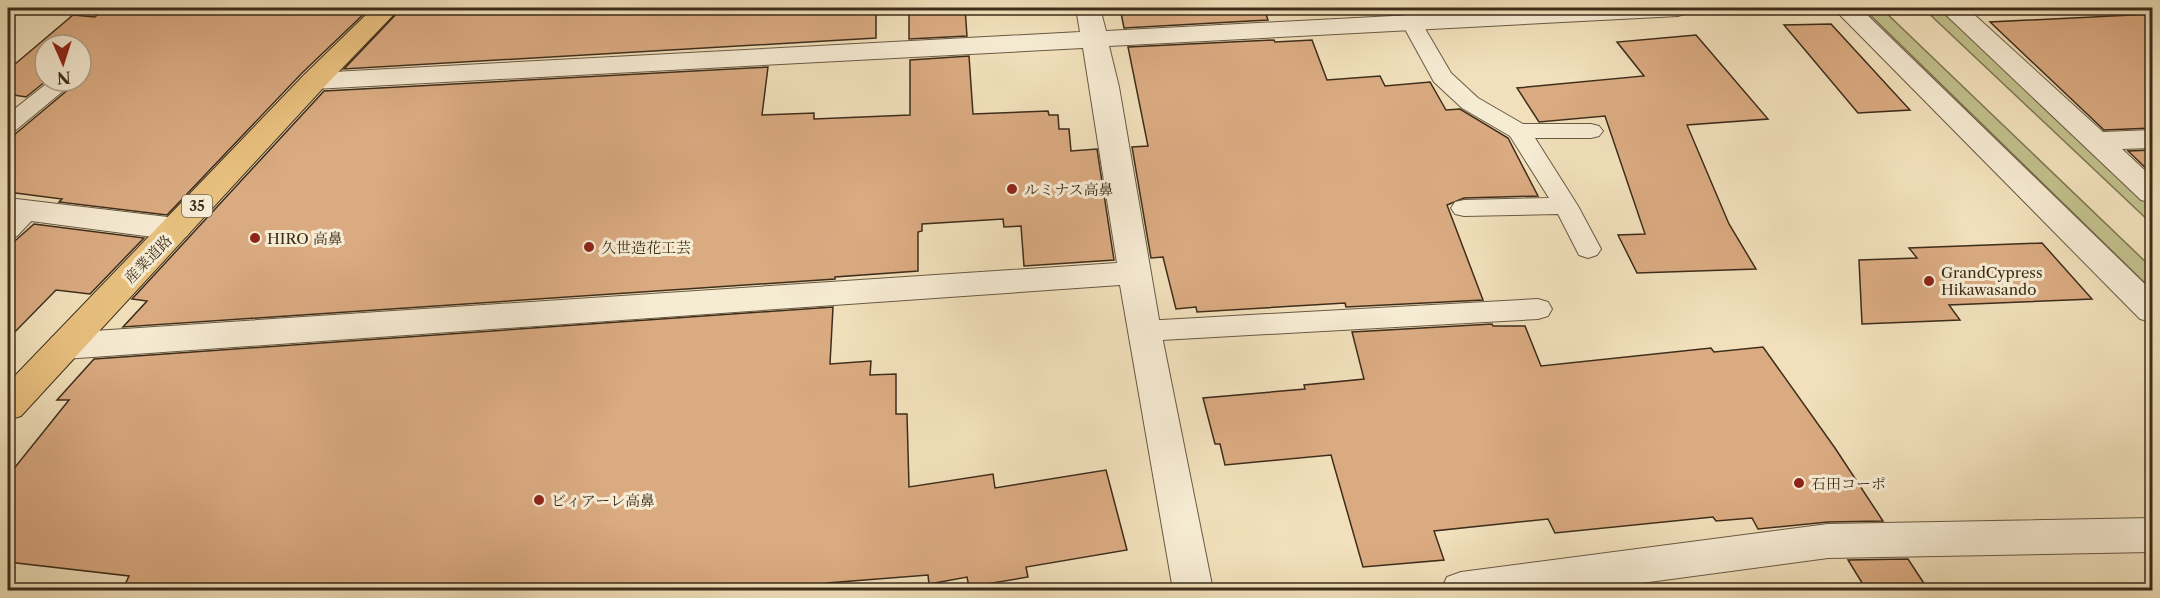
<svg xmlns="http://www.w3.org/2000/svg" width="2160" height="598" viewBox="0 0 2160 598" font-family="'Libre Caslon Text','Noto Serif JP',serif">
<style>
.green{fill:#c1c08c;stroke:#7f7654;stroke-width:1.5}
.building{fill:#daaa81;stroke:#3d2d1b;stroke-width:1.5}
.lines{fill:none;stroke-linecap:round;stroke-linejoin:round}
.service-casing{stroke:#6a5a43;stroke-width:2}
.minor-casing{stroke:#6a5a43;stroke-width:2}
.tertiary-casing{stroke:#6a5a43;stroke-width:2}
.primary-casing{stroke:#3d2d1b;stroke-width:2}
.service{fill:#f6ebd3;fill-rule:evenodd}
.minor{fill:#f6ebd3;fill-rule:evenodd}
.tertiary{fill:#f6ebd3;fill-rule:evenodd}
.primary{fill:#e8c07e;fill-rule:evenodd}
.poi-dot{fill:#8f2418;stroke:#f6ebd3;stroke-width:2}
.labels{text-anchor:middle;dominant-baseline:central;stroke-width:6;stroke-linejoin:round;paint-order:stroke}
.shield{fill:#f6ebd3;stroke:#746652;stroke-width:1.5}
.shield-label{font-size:14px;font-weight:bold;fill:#3d2d1b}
.poi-label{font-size:15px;fill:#3d2d1b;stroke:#f6ebd3;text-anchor:start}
.street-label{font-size:15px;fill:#3d2d1b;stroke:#f6ebd3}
</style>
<rect width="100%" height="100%" fill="#f1e0bb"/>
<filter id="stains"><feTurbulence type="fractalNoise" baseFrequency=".00333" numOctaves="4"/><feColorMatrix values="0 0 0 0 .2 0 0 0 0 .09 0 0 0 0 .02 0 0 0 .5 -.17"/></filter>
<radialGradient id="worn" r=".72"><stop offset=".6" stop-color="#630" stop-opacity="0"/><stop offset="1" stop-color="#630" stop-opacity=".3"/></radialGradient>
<g class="green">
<polygon points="1863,8 1881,8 2152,268 2152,290"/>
<polygon points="1923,8 1944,8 2152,203 2152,224"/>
</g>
<g class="building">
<polygon points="157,8 370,8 302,73 167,215 59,202 62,199 8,192 8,140 70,88 68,81 81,81 81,45 45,45 46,81 26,97 8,94 8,70 73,15 95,17 103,9 153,12"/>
<polygon points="402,8 876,8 876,38 344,69"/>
<polygon points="909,8 965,8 967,36 909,39"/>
<polygon points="1120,8 1264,8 1268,20 1124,28"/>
<polygon points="2152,14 2152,128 2104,130 1990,22"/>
<polygon points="1831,24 1910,110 1858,113 1784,25"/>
<polygon points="1696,35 1768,119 1687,125 1729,224 1756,269 1637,273 1618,235 1645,234 1605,116 1539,122 1517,88 1644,76 1617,42"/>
<polygon points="1274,40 1275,42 1312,40 1327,80 1380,76 1385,86 1430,82 1446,110 1460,109 1508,138 1538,196 1464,198 1447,205 1483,300 1346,307 1345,303 1197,312 1196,307 1176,309 1163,257 1151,258 1132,147 1148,146 1128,47"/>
<polygon points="969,56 973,114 1048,111 1049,115 1058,115 1059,129 1069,129 1071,151 1097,149 1114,260 1024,266 1021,226 1004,227 1003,219 922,224 922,231 918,232 918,271 835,277 835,279 123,327 147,301 132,299 324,91 768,67 762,115 814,113 814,119 910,115 910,60"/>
<polygon points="2152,150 2152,174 2128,151"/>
<polygon points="34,224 144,238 90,294 56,290 8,339 8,247"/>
<polygon points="2042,243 2092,299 1949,305 1960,320 1862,324 1859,260 1917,258 1909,248"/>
<polygon points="833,307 830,364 871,361 870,375 896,374 896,414 907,414 909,487 993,474 995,488 1106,470 1127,550 1026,567 1028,577 969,587 967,577 929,584 928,575 827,583 826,591 122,591 129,576 8,562 8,476 69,400 57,400 94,359"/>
<polygon points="1492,324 1493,326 1525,326 1541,366 1711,348 1714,352 1763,347 1835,448 1883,521 1828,522 1758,529 1752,518 1716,521 1713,517 1555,533 1548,519 1434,531 1444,560 1363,567 1331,455 1225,465 1220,444 1215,444 1203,398 1305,389 1304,385 1364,379 1352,332"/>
<polygon points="1908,559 1929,591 1867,591 1848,560"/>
</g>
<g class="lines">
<defs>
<g id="service">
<polygon points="1410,14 1417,16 1420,20 1451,73 1478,98 1523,124 1591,124 1599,126 1603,131 1599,136 1591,138 1535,138 1578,206 1601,249 1597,255 1588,258 1579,255 1558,214 1464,216 1455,214 1451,208 1455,202 1464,200 1549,198 1510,136 1462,108 1434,82 1400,20 1403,16"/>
<polygon points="50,81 65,81 69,86 16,130 8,132 8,114"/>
<polygon points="28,203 37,205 41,211 17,236 8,239 8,216 19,205"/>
<polygon points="1538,299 1548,302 1552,309 1548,316 1538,319 1144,341 1134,338 1130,331 1134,324 1144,321"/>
</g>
<g id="minor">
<polygon points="1076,8 1100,8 1106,31 1544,8 1691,8 1687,13 1678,16 1109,46 1119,87 1161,331 1213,590 1173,590 1120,285 64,359 52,355 47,346 52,337 64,333 1117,263 1083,48 314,89 304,87 300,81 304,75 314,73 1080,32"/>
<polygon points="1941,8 1967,8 2103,132 2152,130 2152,148 2122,149 2152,177 2152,203 2141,200 1944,13"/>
<polygon points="8,198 176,218 187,222 192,229 187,236 176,240 8,218"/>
<polygon points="2152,518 2152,552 1828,558 1589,590 1441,590 1447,577 1461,572 1828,524"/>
</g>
<polygon id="tertiary" points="1833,8 1860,8 2152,291 2152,322 2140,319"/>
<polygon id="primary" points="373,8 400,8 324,87 21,416 8,420 8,383 304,75"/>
</defs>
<use href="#service" class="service-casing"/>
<use href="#minor" class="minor-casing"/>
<use href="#tertiary" class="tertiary-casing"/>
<use href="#primary" class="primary-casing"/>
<use href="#service" class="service"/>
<use href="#minor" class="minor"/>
<use href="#tertiary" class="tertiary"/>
<use href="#primary" class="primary"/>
</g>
<g class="poi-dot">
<circle cx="1012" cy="189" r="6"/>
<circle cx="255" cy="238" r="6"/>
<circle cx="589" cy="247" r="6"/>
<circle cx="1929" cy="281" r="6"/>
<circle cx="1799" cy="483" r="6"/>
<circle cx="539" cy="500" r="6"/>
</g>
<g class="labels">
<rect class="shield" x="182" y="195" width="30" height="22" rx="4.5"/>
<g class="shield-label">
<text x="197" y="206">35</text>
</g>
<g class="poi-label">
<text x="1024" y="189">ルミナス高鼻</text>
<text x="267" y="238">HIRO 高鼻</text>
<text x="601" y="247">久世造花工芸</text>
<text x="1941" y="272">GrandCypress<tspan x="1941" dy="17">Hikawasando</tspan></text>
<text x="1811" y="483">石田コーポ</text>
<text x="551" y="500">ビィアーレ高鼻</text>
</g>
<g class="street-label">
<text transform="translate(148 259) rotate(-46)">産業道路</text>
</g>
</g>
<rect width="2160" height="598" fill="none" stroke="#f1e0bb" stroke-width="30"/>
<rect x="9" y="9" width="2142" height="580" fill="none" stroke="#3d2d1b" stroke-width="3"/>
<rect x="15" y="15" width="2130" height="568" fill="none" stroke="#3d2d1b" stroke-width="1.5"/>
<g transform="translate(63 63) rotate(177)"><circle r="28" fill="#f6ebd3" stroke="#ac9f89" stroke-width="1.5"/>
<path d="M0-4.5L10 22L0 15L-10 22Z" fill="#8f2418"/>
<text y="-9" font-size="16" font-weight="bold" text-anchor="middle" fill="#3d2d1b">N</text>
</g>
<rect width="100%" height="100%" filter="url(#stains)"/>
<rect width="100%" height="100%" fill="url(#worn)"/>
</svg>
